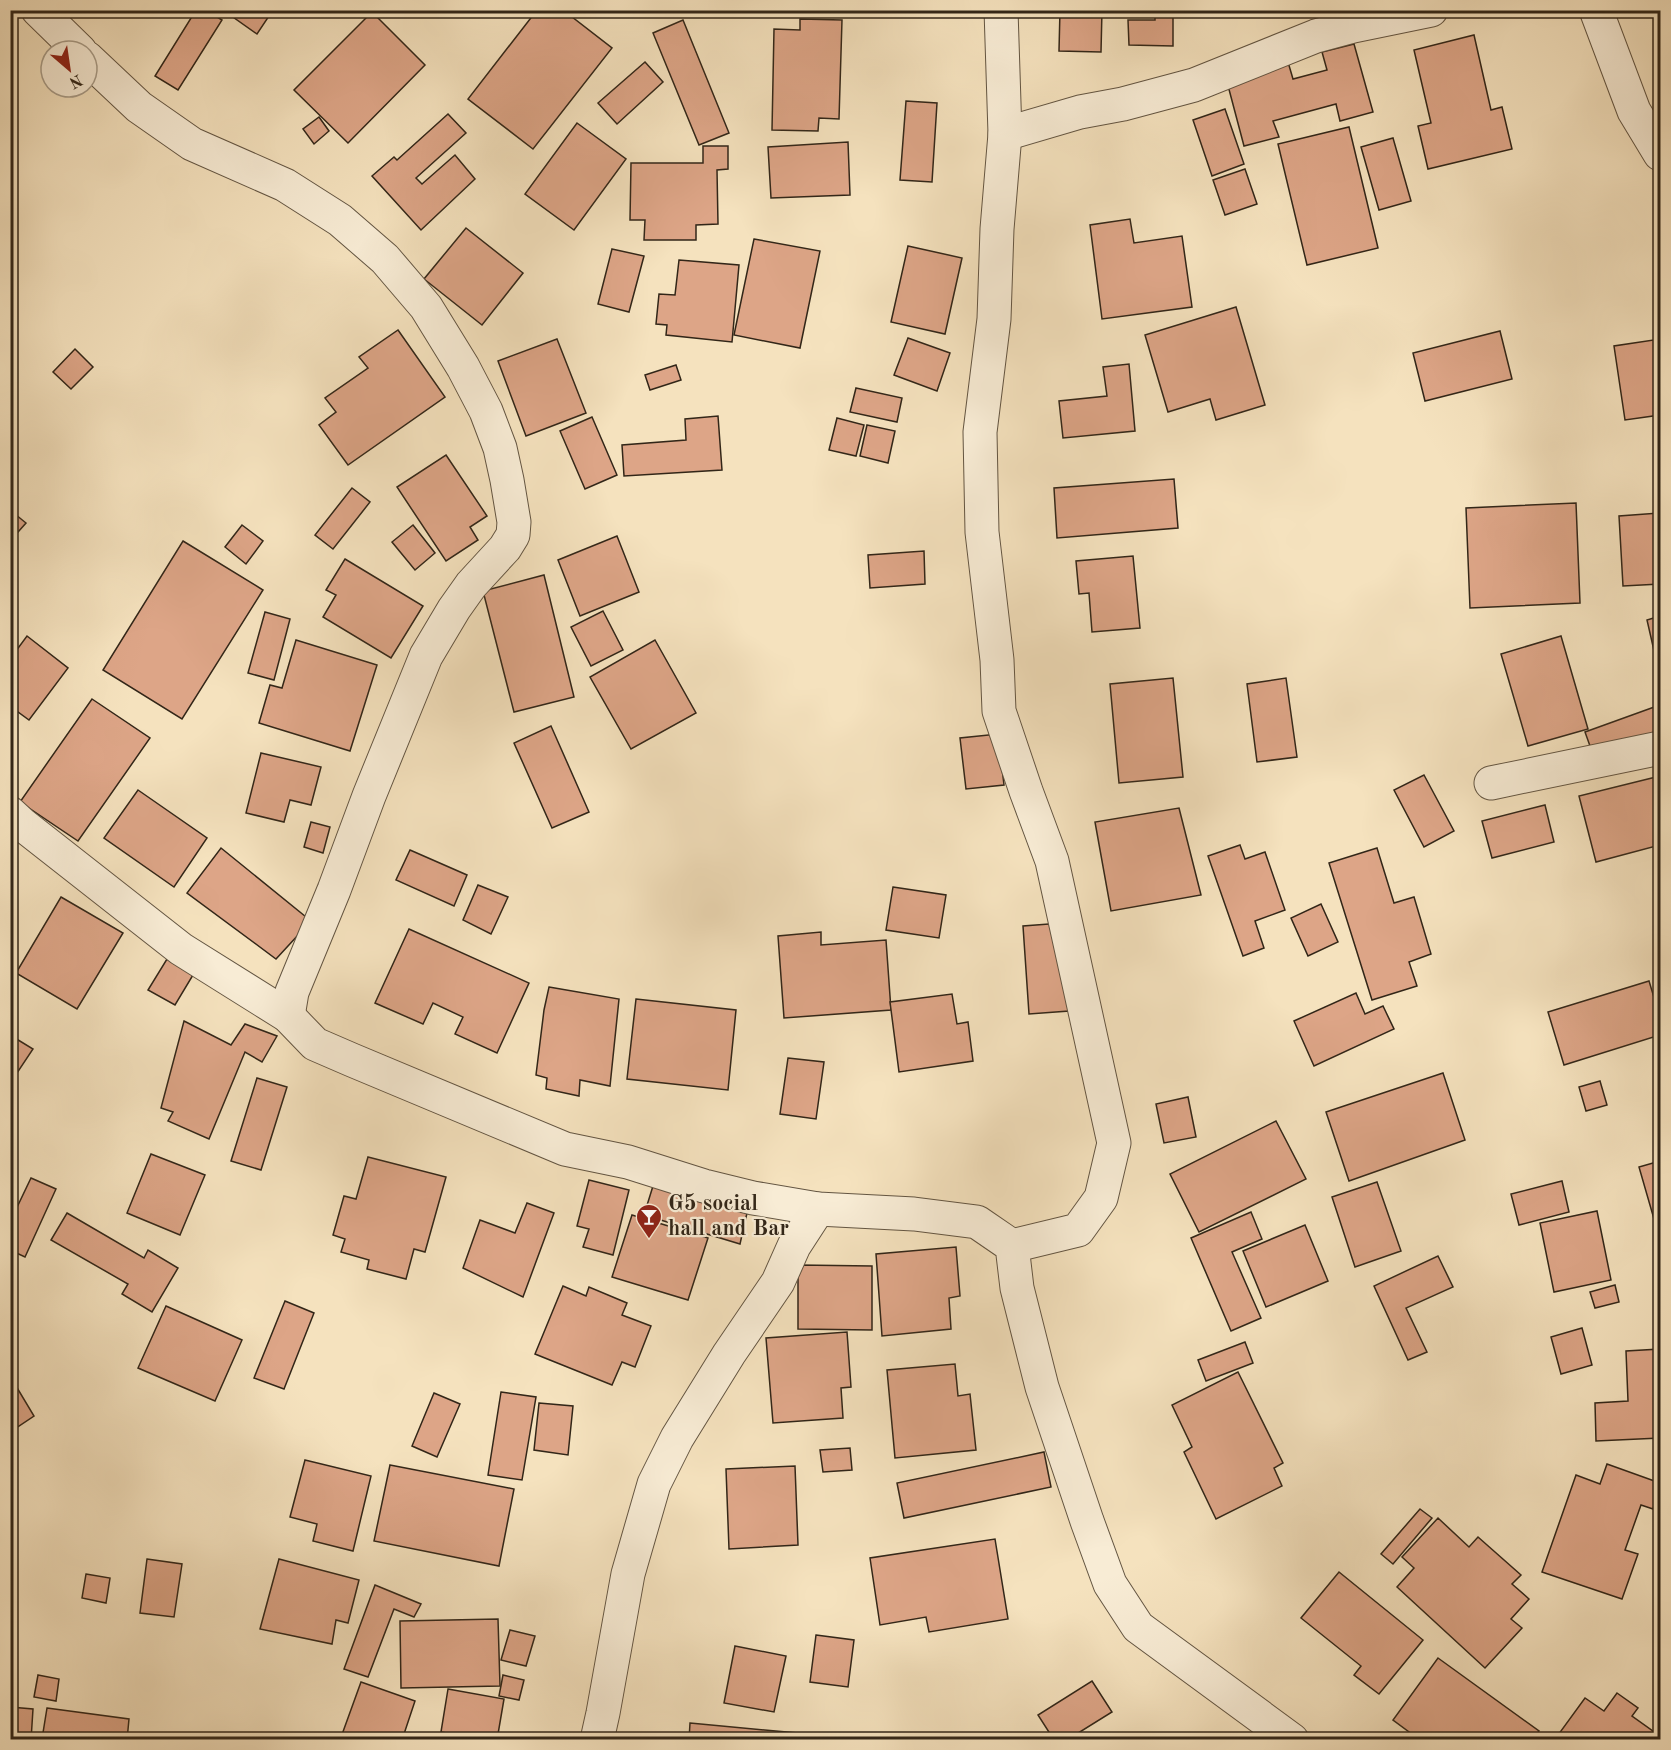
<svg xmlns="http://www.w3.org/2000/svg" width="1671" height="1750" viewBox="0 0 1671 1750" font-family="'Old Standard TT',serif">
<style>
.building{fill:#dda587;stroke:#322618;stroke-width:1.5}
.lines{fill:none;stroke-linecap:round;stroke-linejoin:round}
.minor-casing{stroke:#635542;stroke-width:35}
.minor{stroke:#f8ecd5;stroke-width:33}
.labels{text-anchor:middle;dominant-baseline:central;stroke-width:4.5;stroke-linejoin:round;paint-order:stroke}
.poi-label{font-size:22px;font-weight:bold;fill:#322618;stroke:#f8ecd5;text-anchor:start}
</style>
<rect width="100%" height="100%" fill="#f5e2be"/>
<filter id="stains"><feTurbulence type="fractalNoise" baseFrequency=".00333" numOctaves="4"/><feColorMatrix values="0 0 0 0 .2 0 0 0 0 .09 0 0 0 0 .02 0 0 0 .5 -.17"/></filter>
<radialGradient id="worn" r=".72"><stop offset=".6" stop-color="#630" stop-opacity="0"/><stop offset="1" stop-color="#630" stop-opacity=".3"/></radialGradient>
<g class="building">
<polygon points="196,10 206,10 222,20 178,90 155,76"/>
<polygon points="223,10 273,10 257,34"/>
<polygon points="537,10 563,10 612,48 533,149 468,99"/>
<polygon points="1060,10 1102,10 1101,52 1059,51"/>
<polygon points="1155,10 1173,10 1173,46 1129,45 1128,20 1155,20"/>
<polygon points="372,12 425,65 348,143 294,90"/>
<polygon points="800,19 842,20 839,119 819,118 818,131 772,130 774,29 800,30"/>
<polygon points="683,20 729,133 699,145 653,33"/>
<polygon points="1474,35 1491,110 1502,107 1512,149 1428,169 1418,126 1431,123 1414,50"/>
<polygon points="1354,44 1373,112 1340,121 1336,104 1273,121 1279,137 1244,146 1226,78 1288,62 1293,79 1327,70 1322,52"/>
<polygon points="645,62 663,82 617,124 598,103"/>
<polygon points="906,101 937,103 932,182 900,180"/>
<polygon points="1225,109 1244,164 1212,176 1193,120"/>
<polygon points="448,114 466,133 416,178 422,184 455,155 475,179 421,230 372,176 394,157 397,160"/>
<polygon points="319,117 329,131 314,144 303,129"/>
<polygon points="577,123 626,159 574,230 525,194"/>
<polygon points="1349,127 1378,248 1307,265 1278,144"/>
<polygon points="1393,138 1411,201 1379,210 1361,147"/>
<polygon points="848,142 850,195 771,198 768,147"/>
<polygon points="703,146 728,146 728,169 717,170 718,224 696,225 696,240 644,240 645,220 630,220 631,163 703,163"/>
<polygon points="1245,169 1257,204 1225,215 1213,180"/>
<polygon points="1130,219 1134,243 1182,236 1192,307 1102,319 1090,225"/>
<polygon points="466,228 523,273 482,325 424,279"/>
<polygon points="754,239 820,251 800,348 734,335"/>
<polygon points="908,246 962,258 945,334 891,322"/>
<polygon points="612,249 644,256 629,312 598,304"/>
<polygon points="679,260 739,265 732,342 666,335 667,325 656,324 659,294 675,295"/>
<polygon points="1236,307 1265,405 1216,420 1210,399 1168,412 1145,335"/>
<polygon points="398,330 445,397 348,465 319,425 336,412 325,398 368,368 359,357"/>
<polygon points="1500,331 1512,379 1425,401 1413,353"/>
<polygon points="908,338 950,353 937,391 894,375"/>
<polygon points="557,339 586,413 526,436 498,361"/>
<polygon points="1660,339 1660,415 1625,420 1614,346"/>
<polygon points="75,349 93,367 71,389 53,372"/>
<polygon points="1129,364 1135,431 1063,438 1059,401 1107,396 1103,367"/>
<polygon points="676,365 681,380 650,390 645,375"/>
<polygon points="856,388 902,398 897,422 850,412"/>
<polygon points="718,416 722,470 624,476 622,445 686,440 685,419"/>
<polygon points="592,417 617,475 585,489 560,431"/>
<polygon points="837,418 864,425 856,456 829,450"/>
<polygon points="867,425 895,431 888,463 860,456"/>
<polygon points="446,455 487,516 470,527 478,540 446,561 397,487"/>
<polygon points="1174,479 1178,528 1057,538 1054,488"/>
<polygon points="352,488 370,502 333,549 315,535"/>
<polygon points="1576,503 1580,603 1470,608 1466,508"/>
<polygon points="10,510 26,523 10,541"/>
<polygon points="1659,513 1660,584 1623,586 1619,516"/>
<polygon points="242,525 263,541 246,564 225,547"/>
<polygon points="413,525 435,553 415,570 392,542"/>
<polygon points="617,536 639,592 580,616 558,560"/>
<polygon points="183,541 263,590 182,719 103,670"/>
<polygon points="924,551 925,584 870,588 868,555"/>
<polygon points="1133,556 1140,628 1092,632 1089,593 1079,594 1076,561"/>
<polygon points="345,559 423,606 391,658 323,617 336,595 326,590"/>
<polygon points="544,575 574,697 514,712 483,591"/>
<polygon points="603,611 623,650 591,666 571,627"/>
<polygon points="265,612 290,619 274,680 248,673"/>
<polygon points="1660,616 1660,677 1647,620"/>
<polygon points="27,636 68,668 29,720 10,706 10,659"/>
<polygon points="1561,636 1588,729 1528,746 1501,654"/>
<polygon points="296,640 377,665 350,751 259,723 270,685 282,688"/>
<polygon points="655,640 696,713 631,749 590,677"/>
<polygon points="1173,678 1183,777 1119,783 1110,684"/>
<polygon points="1286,678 1297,757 1257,762 1247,684"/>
<polygon points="92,699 150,738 78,841 20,802"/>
<polygon points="1657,706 1660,715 1660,738 1595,760 1585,732"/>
<polygon points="551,726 589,812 552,828 514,743"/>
<polygon points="998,734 1004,785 966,789 960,738"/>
<polygon points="261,753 321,767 311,805 290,800 284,822 246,813"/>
<polygon points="1424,775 1454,831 1424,847 1394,790"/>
<polygon points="1660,776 1660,845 1596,862 1579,796"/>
<polygon points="138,790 207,838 174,887 104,838"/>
<polygon points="1545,805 1554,842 1492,858 1482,821"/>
<polygon points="1179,808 1201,895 1111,911 1095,822"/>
<polygon points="311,822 330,827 323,853 304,847"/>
<polygon points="1240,845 1245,859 1265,852 1285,910 1255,921 1264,948 1243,956 1208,856"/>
<polygon points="221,848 311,921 276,959 187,893"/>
<polygon points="1377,848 1394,903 1414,897 1431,954 1409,962 1417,986 1372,1000 1329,863"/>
<polygon points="410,850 467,875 454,906 396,880"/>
<polygon points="478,885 508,897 491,934 463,920"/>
<polygon points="893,887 946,895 939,938 886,930"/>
<polygon points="61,897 123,933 77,1009 16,973"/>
<polygon points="1321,904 1338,942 1308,956 1291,918"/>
<polygon points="1062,923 1069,1011 1029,1014 1023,926"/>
<polygon points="409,929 529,983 497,1053 455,1034 463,1017 433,1003 423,1024 375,1003"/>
<polygon points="821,932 821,945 886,940 891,1010 784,1018 778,936"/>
<polygon points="167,959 193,975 175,1005 148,990"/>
<polygon points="1649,981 1660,1017 1660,1035 1564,1065 1548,1012"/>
<polygon points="549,987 619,999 610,1086 580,1080 579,1096 546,1089 547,1078 536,1075 544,1010"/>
<polygon points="1356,993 1365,1014 1383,1006 1394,1029 1314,1066 1294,1021"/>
<polygon points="952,994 957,1024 968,1022 973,1061 899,1072 890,1002"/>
<polygon points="636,999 736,1010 728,1090 627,1079"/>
<polygon points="184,1021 231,1045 245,1024 277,1036 262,1062 245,1052 209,1139 168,1121 173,1112 161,1108"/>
<polygon points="10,1035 33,1049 13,1079 10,1077"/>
<polygon points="788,1058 824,1062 816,1119 780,1114"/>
<polygon points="1443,1073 1465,1140 1349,1181 1326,1112"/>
<polygon points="257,1078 287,1087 261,1170 231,1161"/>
<polygon points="1600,1081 1607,1105 1586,1111 1579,1087"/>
<polygon points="1188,1097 1196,1137 1164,1143 1156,1104"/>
<polygon points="1276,1121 1306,1179 1199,1232 1170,1174"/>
<polygon points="151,1154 205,1175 180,1235 127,1213"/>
<polygon points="368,1157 446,1177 425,1252 414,1249 406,1279 367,1269 369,1260 341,1252 345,1239 333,1235 344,1196 356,1199"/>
<polygon points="1660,1161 1660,1232 1658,1233 1639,1167"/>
<polygon points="31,1178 56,1189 25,1257 10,1250 10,1222"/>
<polygon points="589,1180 629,1190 613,1255 583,1247 589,1229 577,1226"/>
<polygon points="1562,1181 1569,1212 1519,1225 1511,1194"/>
<polygon points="1377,1182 1401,1251 1355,1267 1332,1197"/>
<polygon points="653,1186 747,1213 740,1244 644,1215"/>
<polygon points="527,1203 554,1213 523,1297 463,1268 480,1220 515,1233"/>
<polygon points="1597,1211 1611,1280 1554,1292 1540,1223"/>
<polygon points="1251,1212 1262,1239 1232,1252 1261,1318 1231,1331 1191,1238"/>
<polygon points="67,1213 144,1258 148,1250 178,1268 152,1312 122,1294 128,1284 51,1240"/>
<polygon points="632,1215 708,1238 688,1300 612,1277"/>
<polygon points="1305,1225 1328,1281 1266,1307 1243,1251"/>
<polygon points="956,1247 960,1296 949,1298 951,1329 882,1336 876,1254"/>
<polygon points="1438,1256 1453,1287 1406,1308 1427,1352 1408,1360 1374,1286"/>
<polygon points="798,1265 872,1266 872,1330 798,1329"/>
<polygon points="1615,1285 1619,1302 1595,1308 1590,1292"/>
<polygon points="563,1286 586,1296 589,1287 627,1303 622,1315 651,1326 635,1367 622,1362 612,1385 535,1354"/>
<polygon points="285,1301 314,1313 284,1389 254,1378"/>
<polygon points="166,1306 242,1340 215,1401 138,1368"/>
<polygon points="1582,1328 1592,1365 1561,1374 1551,1337"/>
<polygon points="1660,1330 1660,1438 1596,1441 1595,1403 1628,1401 1626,1351 1660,1349"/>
<polygon points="847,1332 851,1387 841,1388 843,1418 773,1423 766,1338"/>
<polygon points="1245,1342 1253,1363 1206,1381 1198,1360"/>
<polygon points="955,1364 958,1396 970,1394 976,1450 895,1458 887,1370"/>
<polygon points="1238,1372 1283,1463 1274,1468 1282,1486 1216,1519 1184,1452 1192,1447 1172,1405"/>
<polygon points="10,1376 34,1416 10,1432"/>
<polygon points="501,1392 536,1397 522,1480 488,1475"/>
<polygon points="434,1393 460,1404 437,1457 412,1446"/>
<polygon points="539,1403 573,1406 568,1455 534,1450"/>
<polygon points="850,1448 852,1470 823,1472 820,1450"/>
<polygon points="1044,1452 1051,1487 904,1518 897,1483"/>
<polygon points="305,1460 371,1476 353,1551 313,1541 317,1524 290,1517"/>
<polygon points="1607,1464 1660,1483 1653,1509 1641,1505 1625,1550 1638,1554 1622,1599 1542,1572 1576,1475 1600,1484"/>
<polygon points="390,1465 514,1489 499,1566 374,1541"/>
<polygon points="795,1466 798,1545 729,1549 726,1469"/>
<polygon points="1420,1509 1432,1518 1393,1564 1381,1554"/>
<polygon points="1438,1518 1469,1547 1478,1537 1521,1575 1512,1584 1529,1599 1511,1619 1522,1628 1485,1668 1397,1587 1414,1568 1402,1557"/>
<polygon points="995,1539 1008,1619 929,1632 926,1617 880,1625 870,1558"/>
<polygon points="147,1559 182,1564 174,1617 140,1613"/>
<polygon points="279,1559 359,1580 348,1623 336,1620 332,1644 260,1629"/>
<polygon points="1339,1572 1423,1640 1379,1694 1354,1675 1361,1666 1301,1618"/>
<polygon points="86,1574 110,1578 106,1603 82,1598"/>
<polygon points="375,1585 421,1604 414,1617 394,1609 368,1677 344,1669"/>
<polygon points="498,1619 500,1686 401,1688 400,1621"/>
<polygon points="510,1630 535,1636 526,1666 501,1660"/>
<polygon points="816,1635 854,1640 848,1687 810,1682"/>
<polygon points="735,1646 786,1656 774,1712 724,1703"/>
<polygon points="1438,1658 1539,1731 1533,1740 1420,1740 1393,1720"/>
<polygon points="38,1675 59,1679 56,1701 34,1697"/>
<polygon points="503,1675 524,1680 519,1700 499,1696"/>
<polygon points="1092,1681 1112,1712 1067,1740 1054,1740 1038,1715"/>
<polygon points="361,1682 415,1701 402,1740 340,1740"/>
<polygon points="448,1689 504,1699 497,1740 485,1740 441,1732"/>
<polygon points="1617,1693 1638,1708 1632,1716 1657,1734 1653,1740 1564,1740 1558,1735 1585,1698 1604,1711"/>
<polygon points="10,1707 33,1709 31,1740 10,1740"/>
<polygon points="47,1708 129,1719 127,1740 42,1739"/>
<polygon points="690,1723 797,1733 796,1740 689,1740"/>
</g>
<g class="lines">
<defs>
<g id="minor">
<polyline points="38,10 80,51"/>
<polyline points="1001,10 1005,134 997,229 994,319 980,432 982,532 997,660 999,711 1026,791 1052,861 1114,1143 1101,1198 1078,1230 1012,1246"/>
<polyline points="1596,10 1634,111 1660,154"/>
<polyline points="87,58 139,107 192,144 285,185 340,220 385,259 426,307 463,367 486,411 500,448 507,480 514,522 513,535 505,548 471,585 454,609 426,656 369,796 334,890 292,992 288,1016"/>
<polyline points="1005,134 1080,112 1123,104 1194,85 1316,36 1353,26 1431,10"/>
<polyline points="1491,783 1660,748"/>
<polyline points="10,813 23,825 181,949 288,1016 315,1044 352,1060 565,1149 628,1162 704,1186 753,1198 818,1209 914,1214 977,1222 1012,1246 1017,1288 1042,1387 1087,1521 1110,1584 1138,1627 1292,1740"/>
<polyline points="597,1740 603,1713 628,1574 654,1484 677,1438 729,1354 778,1282 794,1246 818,1209"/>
</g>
</defs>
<use href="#minor" class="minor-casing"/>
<use href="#minor" class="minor"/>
</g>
<defs>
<symbol id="bar-pin" viewBox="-11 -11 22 30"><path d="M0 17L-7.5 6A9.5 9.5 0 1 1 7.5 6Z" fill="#8f2418" stroke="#f8ecd5"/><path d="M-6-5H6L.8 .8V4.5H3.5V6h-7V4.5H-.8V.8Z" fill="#fff"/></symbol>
</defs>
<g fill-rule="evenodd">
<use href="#bar-pin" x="634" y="1202" width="30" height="40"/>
</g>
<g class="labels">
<g class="poi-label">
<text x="668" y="1204">G5 social<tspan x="668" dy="25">hall and Bar</tspan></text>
</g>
</g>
<rect width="1671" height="1750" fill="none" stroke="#f5e2be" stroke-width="36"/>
<rect x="12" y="12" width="1647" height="1726" fill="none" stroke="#322618" stroke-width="3"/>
<rect x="18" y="18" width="1635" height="1714" fill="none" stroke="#322618" stroke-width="1.5"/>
<g transform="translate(69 69) rotate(151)"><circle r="28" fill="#f8ecd5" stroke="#a99d89" stroke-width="1.5"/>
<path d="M0-4.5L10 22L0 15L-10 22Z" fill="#8f2418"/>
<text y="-9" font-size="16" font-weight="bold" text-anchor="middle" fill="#322618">N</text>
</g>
<rect width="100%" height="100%" filter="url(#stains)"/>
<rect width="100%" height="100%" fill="url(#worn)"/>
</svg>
